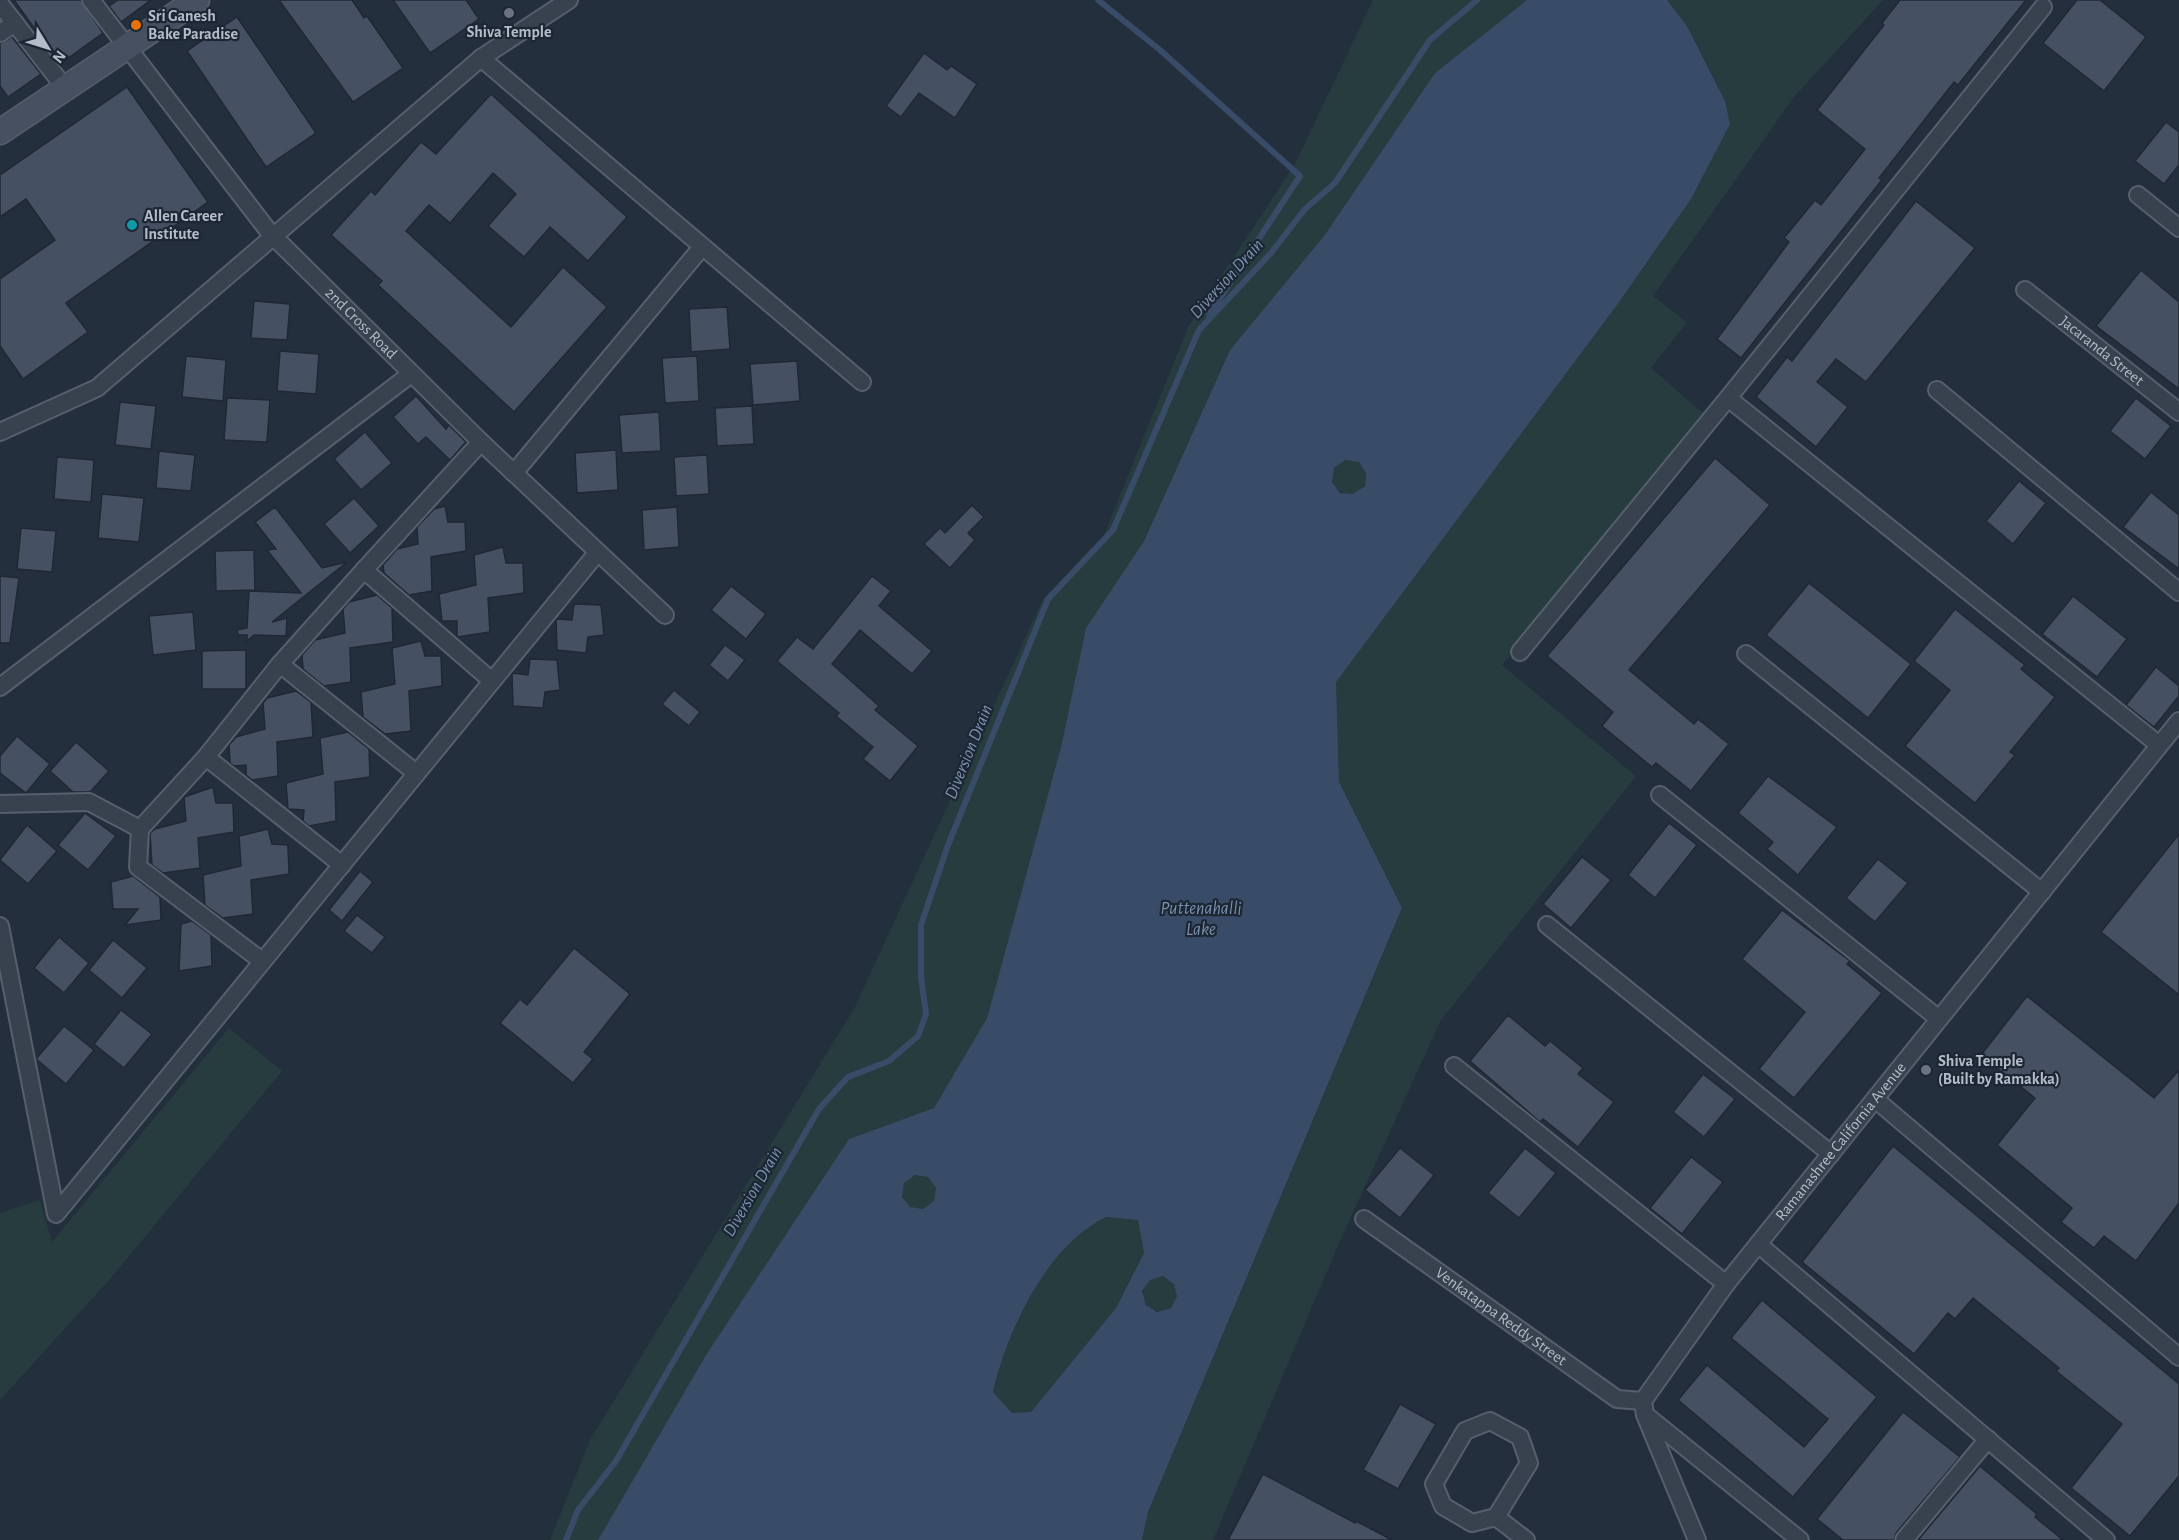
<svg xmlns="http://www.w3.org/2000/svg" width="2179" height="1540" viewBox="0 0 2179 1540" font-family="'Alegreya Sans',sans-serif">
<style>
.green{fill:#263c3f}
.water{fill:#394c67;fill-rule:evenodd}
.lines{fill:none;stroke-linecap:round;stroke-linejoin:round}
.stream{stroke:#394c67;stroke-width:6}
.building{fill:#455162;stroke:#1f2835;stroke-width:1.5}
.street-casing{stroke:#565f6c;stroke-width:20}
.secondary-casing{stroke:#565f6c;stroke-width:27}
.street{stroke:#38414e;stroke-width:16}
.secondary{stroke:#465061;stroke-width:24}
.worship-dot{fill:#6b7280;stroke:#1d2633;stroke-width:2}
.food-dot{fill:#e8710a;stroke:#1d2633;stroke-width:2}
.culture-dot{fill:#0f9aa8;stroke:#1d2633;stroke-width:2}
.labels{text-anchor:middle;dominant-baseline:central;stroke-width:4.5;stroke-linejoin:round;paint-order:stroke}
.poi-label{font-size:16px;font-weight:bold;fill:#b4bcc9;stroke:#1d2633;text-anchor:start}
.street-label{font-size:16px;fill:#b4bcc9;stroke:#1d2633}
.water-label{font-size:18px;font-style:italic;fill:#7c92b1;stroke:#1d2633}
</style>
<rect width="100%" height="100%" fill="#242f3e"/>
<g class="green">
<polygon points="1373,0 1527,0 1435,73 1324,236 1230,350 1144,541 1086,628 1061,747 987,1018 934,1108 849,1139 706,1355 598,1540 550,1540 590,1440 855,1007 1043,599 1104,535 1189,325 1295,164"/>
<polygon points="1667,0 1883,0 1794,97 1653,296 1687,322 1651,368 1704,414 1502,665 1636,776 1441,1020 1340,1241 1213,1540 1142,1540 1148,1512 1402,909 1339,782 1336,681 1617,305 1691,199 1729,124 1725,101 1687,26"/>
<circle cx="1349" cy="477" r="17"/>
<polygon points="229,1028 282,1071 110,1279 0,1400 0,1213 40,1200 52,1242"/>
<circle cx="919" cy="1192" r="17"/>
<path d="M1105,1217L1138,1220L1144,1253L1116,1308L1031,1412L1012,1413L993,1392C1008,1330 1046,1246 1105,1217Z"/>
<circle cx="1160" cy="1294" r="17"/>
</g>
<path class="water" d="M1527,0H1667L1687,26L1725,101L1730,124L1691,199L1617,305L1336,682L1339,782L1402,908L1148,1512L1142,1540H598L706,1355L849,1139L934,1108L987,1018L1061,747L1086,628L1144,541L1230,350L1324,236L1435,73ZM1345,460L1359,462L1366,473L1365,486L1353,494L1340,493L1332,482L1334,468ZM915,1175L928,1177L936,1188L934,1201L923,1209L910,1207L902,1197L904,1183ZM1106,1217L1138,1220L1144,1253L1116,1308L1031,1412L1012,1413L993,1392C1007,1331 1047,1245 1106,1217ZM1163,1276L1174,1284L1177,1296L1171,1308L1157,1312L1146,1305L1142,1291L1150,1280Z"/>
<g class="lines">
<g class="stream">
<polyline points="1098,0 1160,50 1300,176 1209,315"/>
<polyline points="566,1540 578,1510 616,1461 819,1109 848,1077 889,1061 918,1036 926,1014 921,977 921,925 948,845 1048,599 1113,530 1199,330 1271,253 1305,209 1335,183 1430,40 1477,0"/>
</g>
</g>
<g class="building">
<polygon points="14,0 81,0 103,33 60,64"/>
<polygon points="118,0 151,0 121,22 109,6"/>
<polygon points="279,0 352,0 364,18 367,16 403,68 353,102"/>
<polygon points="393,0 466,0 479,19 430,53"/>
<polygon points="1900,0 2026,0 1958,85 1954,82 1879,178 1882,180 1741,358 1717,339 1789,242 1784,238 1815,200 1821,205 1865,149 1817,110 1884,25 1882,23"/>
<polygon points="2077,0 2100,0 2146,37 2104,91 2043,43"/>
<polygon points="237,17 316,133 266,167 187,51"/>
<polygon points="12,37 41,74 8,97 0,86 0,43"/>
<polygon points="924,53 947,70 951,66 977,84 955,118 919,93 901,117 886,106"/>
<polygon points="127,87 208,202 66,303 88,332 23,379 0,346 0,279 55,240 26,199 0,217 0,175"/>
<polygon points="491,94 627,217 588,261 550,227 524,257 488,226 516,194 493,173 450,223 429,205 406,231 511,327 563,267 607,307 514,412 378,285 382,281 331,235 371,191 375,195 421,142 436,154"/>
<polygon points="2166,122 2179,132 2179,165 2164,184 2135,161"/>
<polygon points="1916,201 1975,248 1866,382 1836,359 1817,382 1848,407 1816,447 1756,397 1787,357 1792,361"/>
<polygon points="2141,270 2179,302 2179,389 2096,326"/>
<polygon points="254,301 290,304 287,340 251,338"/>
<polygon points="727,307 730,349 691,352 689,309"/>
<polygon points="280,351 319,354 316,394 277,391"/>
<polygon points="186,356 226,360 223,401 182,397"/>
<polygon points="697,356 699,401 665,403 662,358"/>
<polygon points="797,361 800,401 753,405 750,364"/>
<polygon points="416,396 446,429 449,425 466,442 450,460 426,437 418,444 393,417"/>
<polygon points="227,398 270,400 267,442 224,440"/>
<polygon points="2136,398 2171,426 2145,459 2110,431"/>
<polygon points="120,402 156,406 151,449 115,445"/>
<polygon points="752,406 754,444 717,446 715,408"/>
<polygon points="659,412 661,451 622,453 619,415"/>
<polygon points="365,432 392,463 361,490 334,459"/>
<polygon points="616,450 618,490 577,493 575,453"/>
<polygon points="159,451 195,455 191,491 156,488"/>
<polygon points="707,455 709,494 676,496 674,457"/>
<polygon points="57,457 94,460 91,502 54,499"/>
<polygon points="1715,458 1770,505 1629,670 1694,724 1698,719 1729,744 1691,791 1656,763 1652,767 1602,726 1613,712 1547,656"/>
<polygon points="2019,481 2046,503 2013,544 1986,521"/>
<polygon points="2151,492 2179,515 2179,569 2123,527"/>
<polygon points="102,494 144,498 139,542 98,538"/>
<polygon points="354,498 379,526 350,553 324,524"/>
<polygon points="972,505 984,517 968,533 975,540 950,568 924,544 940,528 945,533"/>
<polygon points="445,506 448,522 465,522 466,551 431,557 432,591 409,595 384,573 383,565 397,549 418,544 417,527 434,509"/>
<polygon points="275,507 322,568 347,562 272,622 287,618 286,636 254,635 247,641 247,635 238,635 237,630 247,628 249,591 301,593 267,550 276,549 255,522"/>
<polygon points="677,507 679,547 644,550 642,510"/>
<polygon points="21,528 56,531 52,572 17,569"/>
<polygon points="503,547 506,563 523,563 524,593 488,598 490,632 457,637 457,621 442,621 439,594 476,585 474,555"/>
<polygon points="254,550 255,590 216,591 215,551"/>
<polygon points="0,576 19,578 10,643 0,643"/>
<polygon points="872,576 891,591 879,606 932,651 912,674 860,630 832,664 879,706 875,710 918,746 890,781 863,759 873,747 836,716 839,713 777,661 797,637 813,649"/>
<polygon points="1809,583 1911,664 1868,718 1766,635"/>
<polygon points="731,586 766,614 746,639 711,610"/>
<polygon points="377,595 392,608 393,642 350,648 351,682 324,686 303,669 302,655 315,640 345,633 343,609 349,602"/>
<polygon points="2073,596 2127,639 2097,677 2042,634"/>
<polygon points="574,604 601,605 604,635 588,637 586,653 557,650 556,619 572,620"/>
<polygon points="1955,609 2025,665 2021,669 2055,697 2010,752 2015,755 1975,803 1905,746 1950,690 1914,661"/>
<polygon points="193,612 196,650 153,655 149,616"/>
<polygon points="421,641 425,656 441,656 442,686 409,691 411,731 385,734 363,717 361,692 395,684 392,648"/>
<polygon points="725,645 745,660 728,681 709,665"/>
<polygon points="246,650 246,689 202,689 202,651"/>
<polygon points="530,659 557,660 560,690 545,692 543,708 513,706 512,673 528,675"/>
<polygon points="2156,667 2179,686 2179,696 2154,727 2126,705"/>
<polygon points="674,690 700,712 689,726 662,704"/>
<polygon points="296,691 311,702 313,737 277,742 278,776 252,780 246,775 246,765 234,766 230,763 229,745 236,737 265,729 263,703 267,698"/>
<polygon points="348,732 369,749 370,777 335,782 336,821 309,826 303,821 304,810 288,809 286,783 323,774 320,738"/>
<polygon points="17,736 50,764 26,793 0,773 0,756"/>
<polygon points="76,742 109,771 90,792 73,792 50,771"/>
<polygon points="1768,776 1837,827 1798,875 1767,849 1773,842 1738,813"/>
<polygon points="213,787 216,803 233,803 234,832 198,838 200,868 163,873 152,865 150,833 155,829 186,821 184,797"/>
<polygon points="85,813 116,836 88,870 58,845"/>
<polygon points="1669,823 1697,845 1655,898 1628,875"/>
<polygon points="27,825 57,851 28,884 0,860"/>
<polygon points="268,829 272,844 288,845 289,874 251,880 253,914 223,918 205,905 203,875 241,866 239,836"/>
<polygon points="2179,834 2179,995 2101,932"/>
<polygon points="1582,857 1611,880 1571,928 1543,904"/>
<polygon points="1878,859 1908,883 1875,922 1846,898"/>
<polygon points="360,871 373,882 342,921 329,910"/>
<polygon points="133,876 160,897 161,920 125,925 138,909 113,909 111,882"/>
<polygon points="1782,910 1850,961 1847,964 1882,993 1794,1098 1759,1069 1805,1012 1742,959"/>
<polygon points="357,915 385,937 372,953 344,931"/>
<polygon points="192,921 211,935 212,966 179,971 181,924"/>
<polygon points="59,937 89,963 64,993 34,968"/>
<polygon points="113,940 147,968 122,998 89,970"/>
<polygon points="574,948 630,994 584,1052 593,1059 573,1083 500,1023 520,999 527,1005"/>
<polygon points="2027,996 2154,1098 2179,1070 2179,1203 2136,1261 2104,1236 2094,1248 2061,1222 2072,1208 1997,1145 2035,1098 1981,1055"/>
<polygon points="121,1010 152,1034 124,1068 94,1044"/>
<polygon points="1508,1015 1545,1046 1550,1041 1583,1068 1578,1074 1614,1102 1578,1147 1543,1119 1540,1122 1470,1061"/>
<polygon points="64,1026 94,1050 66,1084 36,1059"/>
<polygon points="1703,1074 1735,1099 1704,1137 1673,1112"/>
<polygon points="1893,1146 2179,1384 2179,1476 2130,1536 2071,1488 2122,1424 2056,1371 2059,1368 1973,1298 1955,1319 1948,1313 1914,1354 1802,1262"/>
<polygon points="1400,1148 1434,1175 1400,1218 1365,1190"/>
<polygon points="1525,1148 1556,1173 1519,1218 1488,1193"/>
<polygon points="1691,1157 1723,1182 1682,1234 1650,1208"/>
<polygon points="1762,1300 1877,1397 1793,1497 1678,1400 1707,1365 1804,1447 1828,1419 1731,1338"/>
<polygon points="1400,1404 1436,1424 1398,1489 1363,1470"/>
<polygon points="1903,1412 1960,1457 1896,1533 1894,1540 1843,1540 1817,1519"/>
<polygon points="1980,1466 2037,1514 2035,1517 2063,1540 1918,1540"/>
<polygon points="1263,1474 1355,1523 1356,1521 1392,1540 1228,1540"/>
</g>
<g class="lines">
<defs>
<g id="street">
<path id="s1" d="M91,0L270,233L481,442L665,615"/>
<polyline points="0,4 65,88"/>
<polyline points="2043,7 1728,398 2159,745"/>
<polyline points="0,33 15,23"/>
<polyline points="481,58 862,382"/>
<polyline points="2138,195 2179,228"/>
<path id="s2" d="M2025,290L2179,412"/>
<polyline points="1937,390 2179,592"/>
<polyline points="0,432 97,388 481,58 569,0"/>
<polyline points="514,473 702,247"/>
<polyline points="364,570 481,442"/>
<polyline points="1520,652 1728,398"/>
<polyline points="1746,654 2042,892"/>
<polyline points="280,664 416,773"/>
<polyline points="0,687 411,374"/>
<polyline points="206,757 280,664 364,570 492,681"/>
<polyline points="1660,795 1939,1019"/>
<polyline points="0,804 89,802 140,829 206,757 342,865"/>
<polyline points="140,829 138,867 262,961"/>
<polyline points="1547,925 1831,1154"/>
<polyline points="0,926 56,1214 597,553"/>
<polyline points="1454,1066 1726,1284"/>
<polyline points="1875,1099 2179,1357"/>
<path id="s3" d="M1364,1219L1617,1399L1643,1401"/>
<polyline points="1758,1244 2106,1540"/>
<polyline points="1648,1417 1800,1540"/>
<polyline points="1496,1517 1529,1463 1520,1437 1490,1421 1465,1431 1434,1484 1443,1506 1472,1523 1496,1517 1526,1540"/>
<path id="s4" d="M1697,1540L1645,1415L1643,1401L1726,1284L2179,721"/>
<polyline points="1904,1540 1988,1439"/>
</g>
<polyline id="secondary" points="0,132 197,0"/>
</defs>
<use href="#street" class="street-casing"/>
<use href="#secondary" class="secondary-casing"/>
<use href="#street" class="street"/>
<use href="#secondary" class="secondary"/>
</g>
<g class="worship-dot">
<circle cx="509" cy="13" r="6"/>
<circle cx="1926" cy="1070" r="6"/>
</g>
<circle class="food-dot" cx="136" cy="25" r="6"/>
<circle class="culture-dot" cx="132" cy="225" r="6"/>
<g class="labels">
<g class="poi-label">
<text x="148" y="16">Sri Ganesh<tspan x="148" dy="18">Bake Paradise</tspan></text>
<text x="509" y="32" text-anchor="middle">Shiva Temple</text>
<text x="144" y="216">Allen Career<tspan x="144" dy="18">Institute</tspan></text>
<text x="1938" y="1061">Shiva Temple<tspan x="1938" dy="18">(Built by Ramakka)</tspan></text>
</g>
<g class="street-label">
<text stroke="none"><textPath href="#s1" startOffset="422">2nd Cross Road</textPath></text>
<text stroke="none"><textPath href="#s2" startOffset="98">Jacaranda Street</textPath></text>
<text stroke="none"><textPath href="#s4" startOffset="476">Ramanashree California Avenue</textPath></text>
<text stroke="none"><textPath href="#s3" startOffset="168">Venkatappa Reddy Street</textPath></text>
</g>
<g class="water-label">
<text transform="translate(1227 279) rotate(-48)">Diversion Drain</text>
<text transform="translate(969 752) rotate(-68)">Diversion Drain</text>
<text x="1201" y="909">Puttenahalli<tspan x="1201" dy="21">Lake</tspan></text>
<text transform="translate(753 1192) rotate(-60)">Diversion Drain</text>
</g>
</g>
<g transform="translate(48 48) rotate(128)" stroke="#1d2633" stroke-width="4.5" paint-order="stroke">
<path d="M0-4.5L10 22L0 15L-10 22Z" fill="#b4bcc9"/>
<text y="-9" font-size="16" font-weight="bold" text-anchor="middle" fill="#b4bcc9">N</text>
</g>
</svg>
